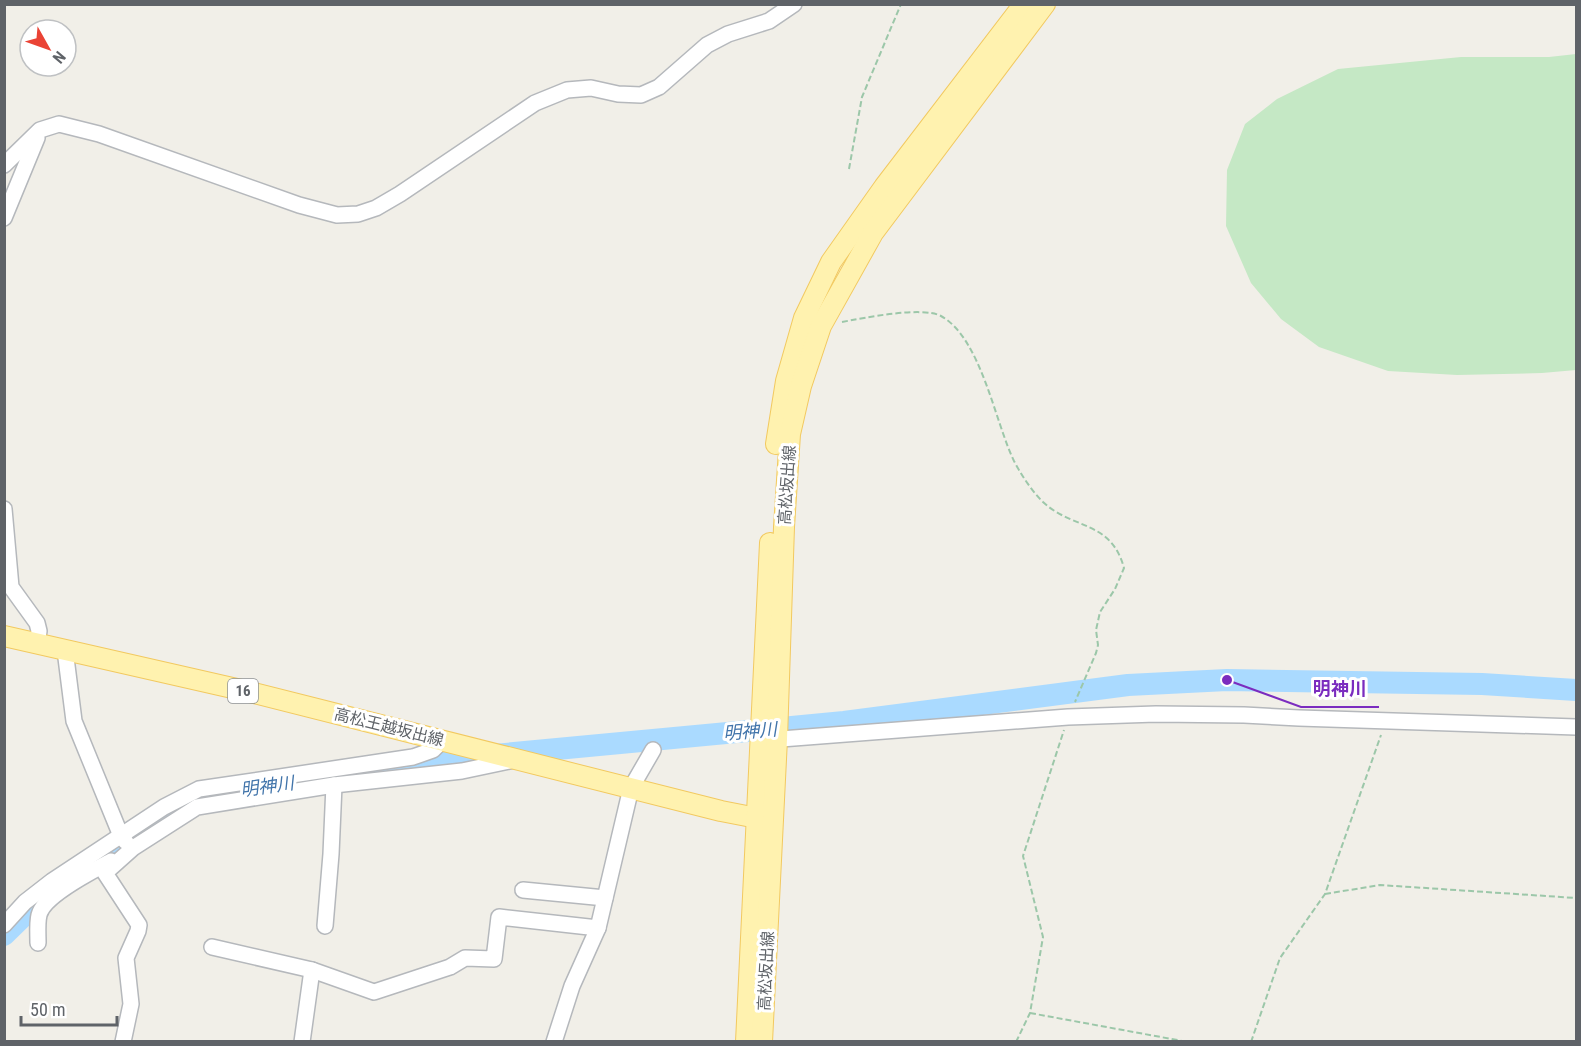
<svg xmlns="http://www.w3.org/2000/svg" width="1581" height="1046" viewBox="0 0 1581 1046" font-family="'Roboto Condensed','Noto Sans JP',sans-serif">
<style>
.green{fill:#c5e8c5}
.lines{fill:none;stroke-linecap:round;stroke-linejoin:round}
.river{stroke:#aadaff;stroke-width:22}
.minor-casing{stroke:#b5b8bc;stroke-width:18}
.major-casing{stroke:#f2c960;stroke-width:22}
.path{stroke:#9cc7a9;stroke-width:2;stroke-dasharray:6 3;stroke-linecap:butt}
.minor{stroke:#fff;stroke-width:15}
.major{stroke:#fff2af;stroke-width:20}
.labels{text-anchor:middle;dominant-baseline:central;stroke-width:6;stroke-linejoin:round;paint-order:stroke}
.shield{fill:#fff;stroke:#8f9295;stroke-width:1.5}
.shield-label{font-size:15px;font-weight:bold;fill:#5f6368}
.street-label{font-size:16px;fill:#5f6368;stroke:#fff}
.water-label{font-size:18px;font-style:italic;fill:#4174aa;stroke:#fff}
.leader{fill:none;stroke:#7b2cbf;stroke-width:2}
.callout-dot{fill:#7b2cbf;stroke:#fff;stroke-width:2}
.callout-label{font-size:18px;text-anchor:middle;font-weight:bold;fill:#7b2cbf;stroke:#fff;stroke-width:6;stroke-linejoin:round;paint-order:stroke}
</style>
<rect width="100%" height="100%" fill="#f1efe8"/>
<polygon class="green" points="1576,54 1576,370 1542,373 1457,375 1388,371 1319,347 1281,319 1251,283 1226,226 1227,170 1245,124 1277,99 1338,69 1461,57 1549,57"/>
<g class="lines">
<polyline class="river" points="4,935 45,895 183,805 210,795 259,789 451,759 844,722 1128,685 1227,680 1482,684 1576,690"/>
<defs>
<g id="minor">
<polyline points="4,165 40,130 59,124 99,134 299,205 337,215 358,214 376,208 400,194 535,103 567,90 591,88 618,94 641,95 659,87 707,45 728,34 769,21 794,4"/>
<polyline points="4,218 37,138"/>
<polyline points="4,509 11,587 37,623 39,631 37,644"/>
<polyline points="65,650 74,721 121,836 126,842"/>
<polyline points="768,740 1068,717 1156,714 1244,715 1299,718 1576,727"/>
<polyline points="523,890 605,898"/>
<polyline points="4,925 25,902 52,881 164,807 199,789 413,757 433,750 442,741"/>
<polyline points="325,926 331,854 334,785"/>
<path d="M38,943C38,934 37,923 39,915C44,895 93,871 111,861"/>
<polyline points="212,947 312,970 302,1042"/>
<polyline points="312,970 374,992 450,967 465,958 494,959 499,917 598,928"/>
<polyline points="123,1042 131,1004 126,958 138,931 139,925 105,873 133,848 197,807 334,785 462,771 514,760"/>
<polyline points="554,1042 572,986 598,928 631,788 653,750"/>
</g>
<g id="major">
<polyline points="776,444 786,381 804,318 831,262 884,187 1024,4"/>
<polyline points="4,636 250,692 721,811 767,820"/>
<polyline points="746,1042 770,543"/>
<polyline points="762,1042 777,739 784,527 790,434 801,386 821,326 873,233 1045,4"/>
</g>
</defs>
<use href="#minor" class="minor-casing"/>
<use href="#major" class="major-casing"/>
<g class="path">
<polyline points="849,169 862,97 901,4"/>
<path d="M842,322C863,318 922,306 941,316C981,338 995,422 1014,461C1022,476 1031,490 1043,502C1073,530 1111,520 1124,568L1115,589L1100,612L1096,630L1098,645L1096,653L1075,702"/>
<polyline points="1325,894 1380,885 1576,898"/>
<polyline points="1030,1013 1188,1042"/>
<polyline points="1016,1042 1030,1013 1043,937 1023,856 1064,730"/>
<polyline points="1251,1042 1280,958 1325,894 1381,735"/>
</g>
<use href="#minor" class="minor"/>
<use href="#major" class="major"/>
</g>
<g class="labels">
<rect class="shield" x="228" y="679" width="30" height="24" rx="4.5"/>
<g class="shield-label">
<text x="243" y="691">16</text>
</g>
<g class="street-label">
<text transform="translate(787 485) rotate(-86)">高松坂出線</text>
<text transform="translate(389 727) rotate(14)">高松王越坂出線</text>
<text transform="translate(766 971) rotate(-87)">高松坂出線</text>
</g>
<g class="water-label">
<text transform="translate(750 731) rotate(-5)">明神川</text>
<text transform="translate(267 786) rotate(-8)">明神川</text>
</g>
</g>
<path class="leader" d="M1227 680L1301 707H1379"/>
<circle class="callout-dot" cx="1227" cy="680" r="6"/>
<g class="callout-label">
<text x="1340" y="695">明神川</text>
</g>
<rect width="1581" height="1046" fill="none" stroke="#5f6368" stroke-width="12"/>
<g transform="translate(48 48) rotate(130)"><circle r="28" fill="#ffffff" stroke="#bfc1c3" stroke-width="1.5"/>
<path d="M0-4.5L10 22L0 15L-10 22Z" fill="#ea4335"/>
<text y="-9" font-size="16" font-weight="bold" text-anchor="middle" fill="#5f6368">N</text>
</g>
<path d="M21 1016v9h96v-9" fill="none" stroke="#5f6368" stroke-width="3"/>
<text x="30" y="1016" font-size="18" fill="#5f6368" stroke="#ffffff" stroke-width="4.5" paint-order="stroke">50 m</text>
</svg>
